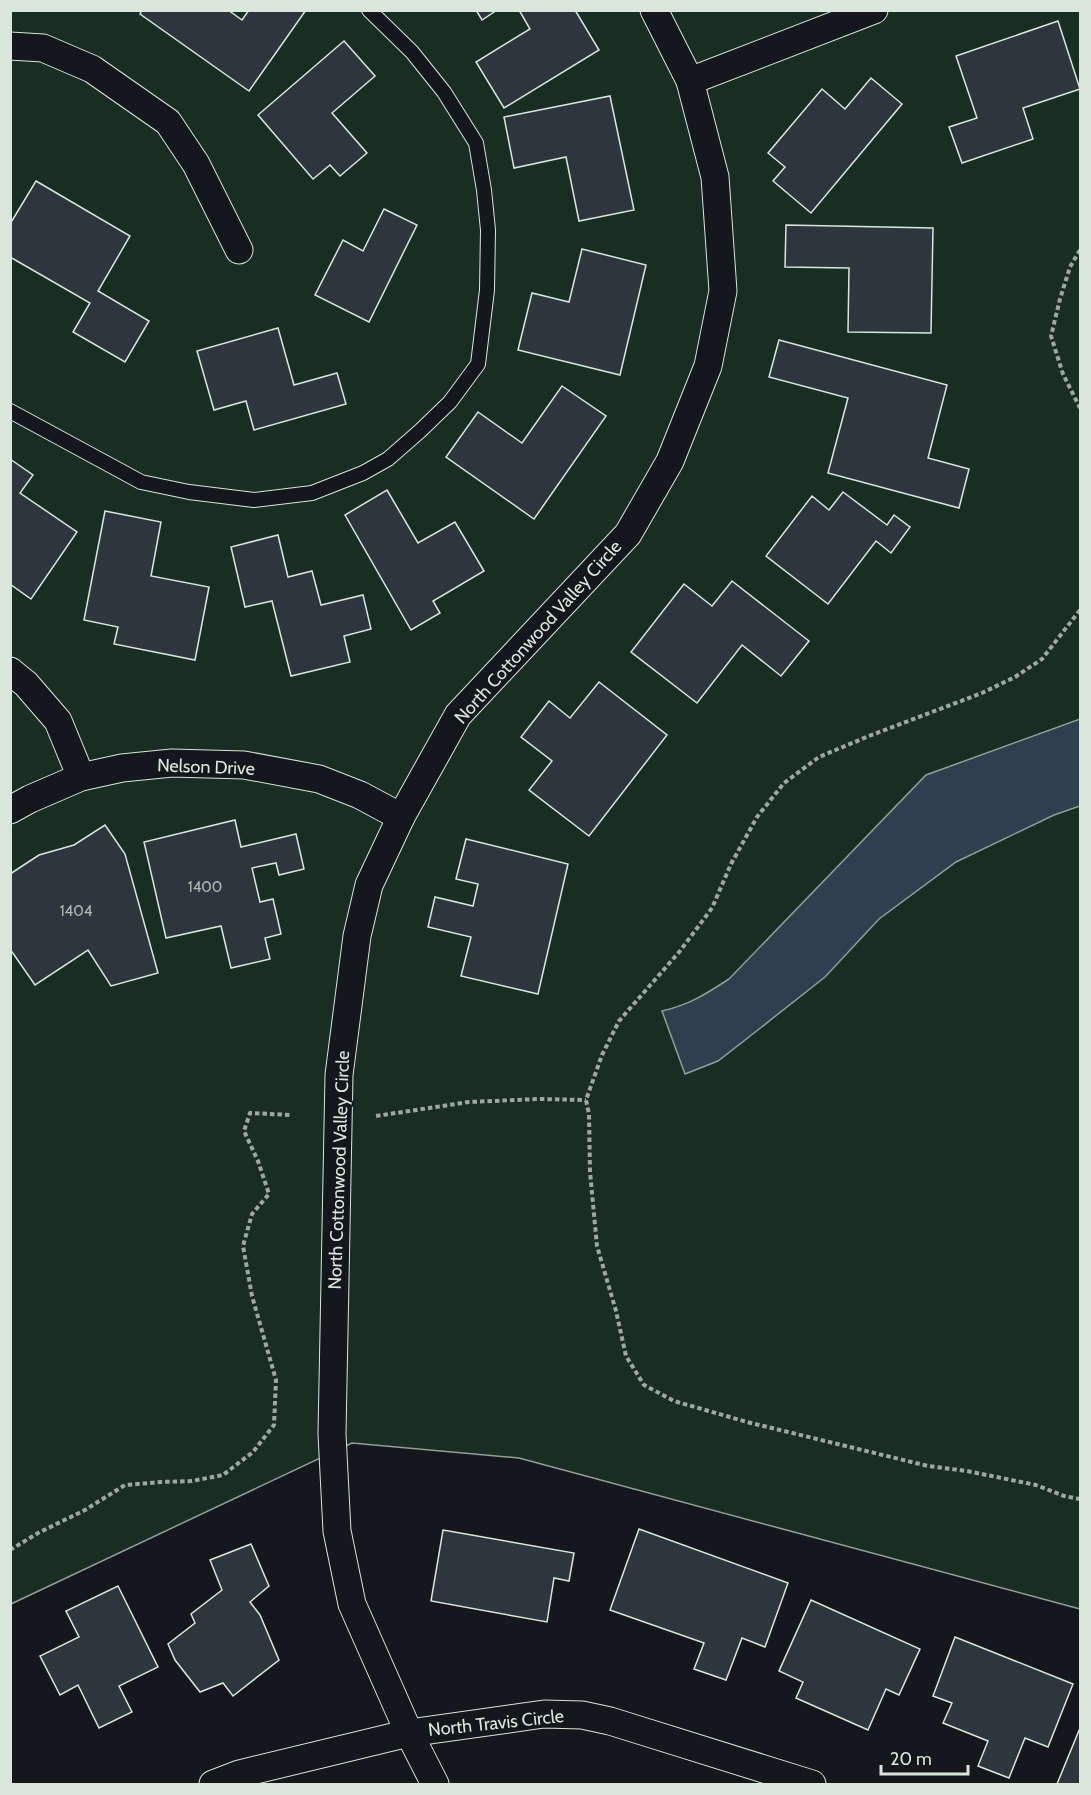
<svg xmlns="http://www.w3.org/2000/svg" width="1091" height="1795" viewBox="0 0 1091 1795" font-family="Cabin,sans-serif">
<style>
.green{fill:#1a2d24;stroke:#939e99;stroke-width:1.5}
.water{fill:#2f3f4d;stroke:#939e99;stroke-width:1.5}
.building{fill:#2c363c;stroke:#d8e6dc;stroke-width:1.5}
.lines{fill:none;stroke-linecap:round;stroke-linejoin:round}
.service-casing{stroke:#d8e6dc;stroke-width:16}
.minor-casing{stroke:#d8e6dc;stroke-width:29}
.path{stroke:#9da8a2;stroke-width:4;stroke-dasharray:4.5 3;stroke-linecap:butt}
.service{stroke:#14181c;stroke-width:14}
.minor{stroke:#14181c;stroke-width:27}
.labels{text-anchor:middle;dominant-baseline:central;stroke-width:4.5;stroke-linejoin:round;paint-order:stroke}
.number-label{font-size:15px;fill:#adbab4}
.street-label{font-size:18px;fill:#d8e6dc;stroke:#14181c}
</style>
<rect width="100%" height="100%" fill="#14181c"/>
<polygon class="green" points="10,11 1080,11 1080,1609 519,1458 352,1443 11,1604"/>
<path class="water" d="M1080,719V806L1054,815L956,862L879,919L825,977L754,1033L718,1061L685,1074L662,1011C689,1005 706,994 729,979L926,775Z"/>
<g class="building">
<polygon points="142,10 228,10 242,20 249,10 306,10 249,91 140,14"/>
<polygon points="476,10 497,10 482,20"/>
<polygon points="519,10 575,10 599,50 504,108 476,62 530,29"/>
<polygon points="1058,21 1080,89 1023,108 1033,139 962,163 949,127 977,118 956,56"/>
<polygon points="344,41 375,76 332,113 367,153 340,176 330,165 313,179 258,115"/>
<polygon points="871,78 902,104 811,213 773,181 785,167 768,153 822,89 845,109"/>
<polygon points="610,96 634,210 579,221 566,157 514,168 504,117"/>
<polygon points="36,181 130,236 98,291 149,321 125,362 73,332 90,303 10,257 10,224"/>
<polygon points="384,209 417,225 369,322 315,295 343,240 363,251"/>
<polygon points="786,225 933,228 931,333 848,332 849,268 785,267"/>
<polygon points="582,249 646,265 620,375 518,350 532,293 569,302"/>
<polygon points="278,328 294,385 337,373 346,404 254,430 246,401 214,410 197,351"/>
<polygon points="779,340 947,385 928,458 969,469 959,508 828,473 848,398 769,377"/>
<polygon points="562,386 606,416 534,519 446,457 478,412 522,443"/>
<polygon points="10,459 33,475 20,493 77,532 31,599 10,584"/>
<polygon points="387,490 418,543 455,522 484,571 433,601 440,613 411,630 345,515"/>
<polygon points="843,492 887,525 894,515 910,527 891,553 876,541 828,604 766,556 812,496 829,510"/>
<polygon points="105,511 161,522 151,576 209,587 195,660 114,644 118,627 84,620"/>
<polygon points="278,535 288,577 312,571 321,605 363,595 371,629 344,636 350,662 291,676 272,601 245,607 231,547"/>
<polygon points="732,581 809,641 781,676 742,645 697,703 631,652 684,584 712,606"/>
<polygon points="599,682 667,735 589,836 529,790 552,761 521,737 549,701 570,718"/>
<polygon points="235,820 241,847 296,834 304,869 279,875 276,863 252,868 260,902 273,899 281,934 265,938 270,959 231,968 221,926 166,938 144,842"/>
<polygon points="105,825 125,854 158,973 111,986 88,950 35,985 10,949 10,874 39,855 74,845"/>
<polygon points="466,839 568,864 538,994 461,976 471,937 428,927 435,897 473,906 478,884 456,879"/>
<polygon points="639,1529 788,1583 765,1647 742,1638 726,1680 694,1669 704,1643 610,1610"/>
<polygon points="443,1530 574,1553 569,1581 554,1578 547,1622 431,1601"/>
<polygon points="251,1544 269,1586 250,1602 260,1615 279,1660 233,1696 223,1683 200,1692 175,1660 168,1644 195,1623 191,1614 222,1590 210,1560"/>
<polygon points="118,1586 158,1667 119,1686 132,1712 99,1728 78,1685 60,1695 40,1656 79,1637 66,1611"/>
<polygon points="811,1600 920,1649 899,1695 886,1689 868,1730 796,1698 803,1682 779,1671"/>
<polygon points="955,1637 1073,1684 1048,1747 1025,1738 1009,1778 978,1766 988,1741 943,1723 952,1703 933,1696"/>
<polygon points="1080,1728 1080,1784 1057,1784"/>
</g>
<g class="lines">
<defs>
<polyline id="service" points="10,411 141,482 189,492 254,500 312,493 363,473 388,459 420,431 450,402 478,364 487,290 488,230 484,190 476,143 444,92 412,52 369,10"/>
<g id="minor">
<polyline points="10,46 43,48 92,69 168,122 196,164 239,250"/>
<polyline points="690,81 874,10"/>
<polyline points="10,671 26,684 58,721 81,777"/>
<polyline points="10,810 30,799 81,777 122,768 172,763 244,765 319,779 360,795 401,817"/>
<polyline points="213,1784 239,1774 409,1733 544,1714 582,1715 610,1721 812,1784"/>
<polyline points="435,1784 409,1733 352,1604 337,1531 332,1434 339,1075 357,936 369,885 401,817 458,715 628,534 670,461 708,366 723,291 715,177 690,81 654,10"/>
</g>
</defs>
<use href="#service" class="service-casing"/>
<use href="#minor" class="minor-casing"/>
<g class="path">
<polyline points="1080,250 1070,267 1060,299 1051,336 1063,374 1080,408"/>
<polyline points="1080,610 1042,659 1015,677 982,693 869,736 819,757 784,783 757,817 731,864 712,908 680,951 619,1021 602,1055 586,1100 589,1114 590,1172 597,1246 616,1311 626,1356 644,1385 674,1401 747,1422 928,1466 967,1471 1036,1485 1064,1496 1080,1499"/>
<polyline points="376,1116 469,1102 539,1099 586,1100"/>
<polyline points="10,1550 38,1533 85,1510 125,1485 161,1482 192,1481 223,1475 253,1452 274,1425 276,1380 252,1296 243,1246 252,1214 269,1194 258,1161 244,1131 250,1113 290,1115"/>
</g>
<use href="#service" class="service"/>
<use href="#minor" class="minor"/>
</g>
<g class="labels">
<g class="number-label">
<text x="205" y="887">1400</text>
<text x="76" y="911">1404</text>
</g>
<g class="street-label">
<text transform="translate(538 632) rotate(-48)">North Cottonwood Valley Circle</text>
<text transform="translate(206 767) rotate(2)">Nelson Drive</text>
<text transform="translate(339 1170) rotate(-88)">North Cottonwood Valley Circle</text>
<text transform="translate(496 1723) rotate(-6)">North Travis Circle</text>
</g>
</g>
<rect width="1091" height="1795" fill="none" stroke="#d8e6dc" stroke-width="24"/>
<path d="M881 1765v9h87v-9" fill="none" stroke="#d8e6dc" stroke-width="3"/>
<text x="890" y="1765" font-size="18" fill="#d8e6dc" stroke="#14181c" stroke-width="4.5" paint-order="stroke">20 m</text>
</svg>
